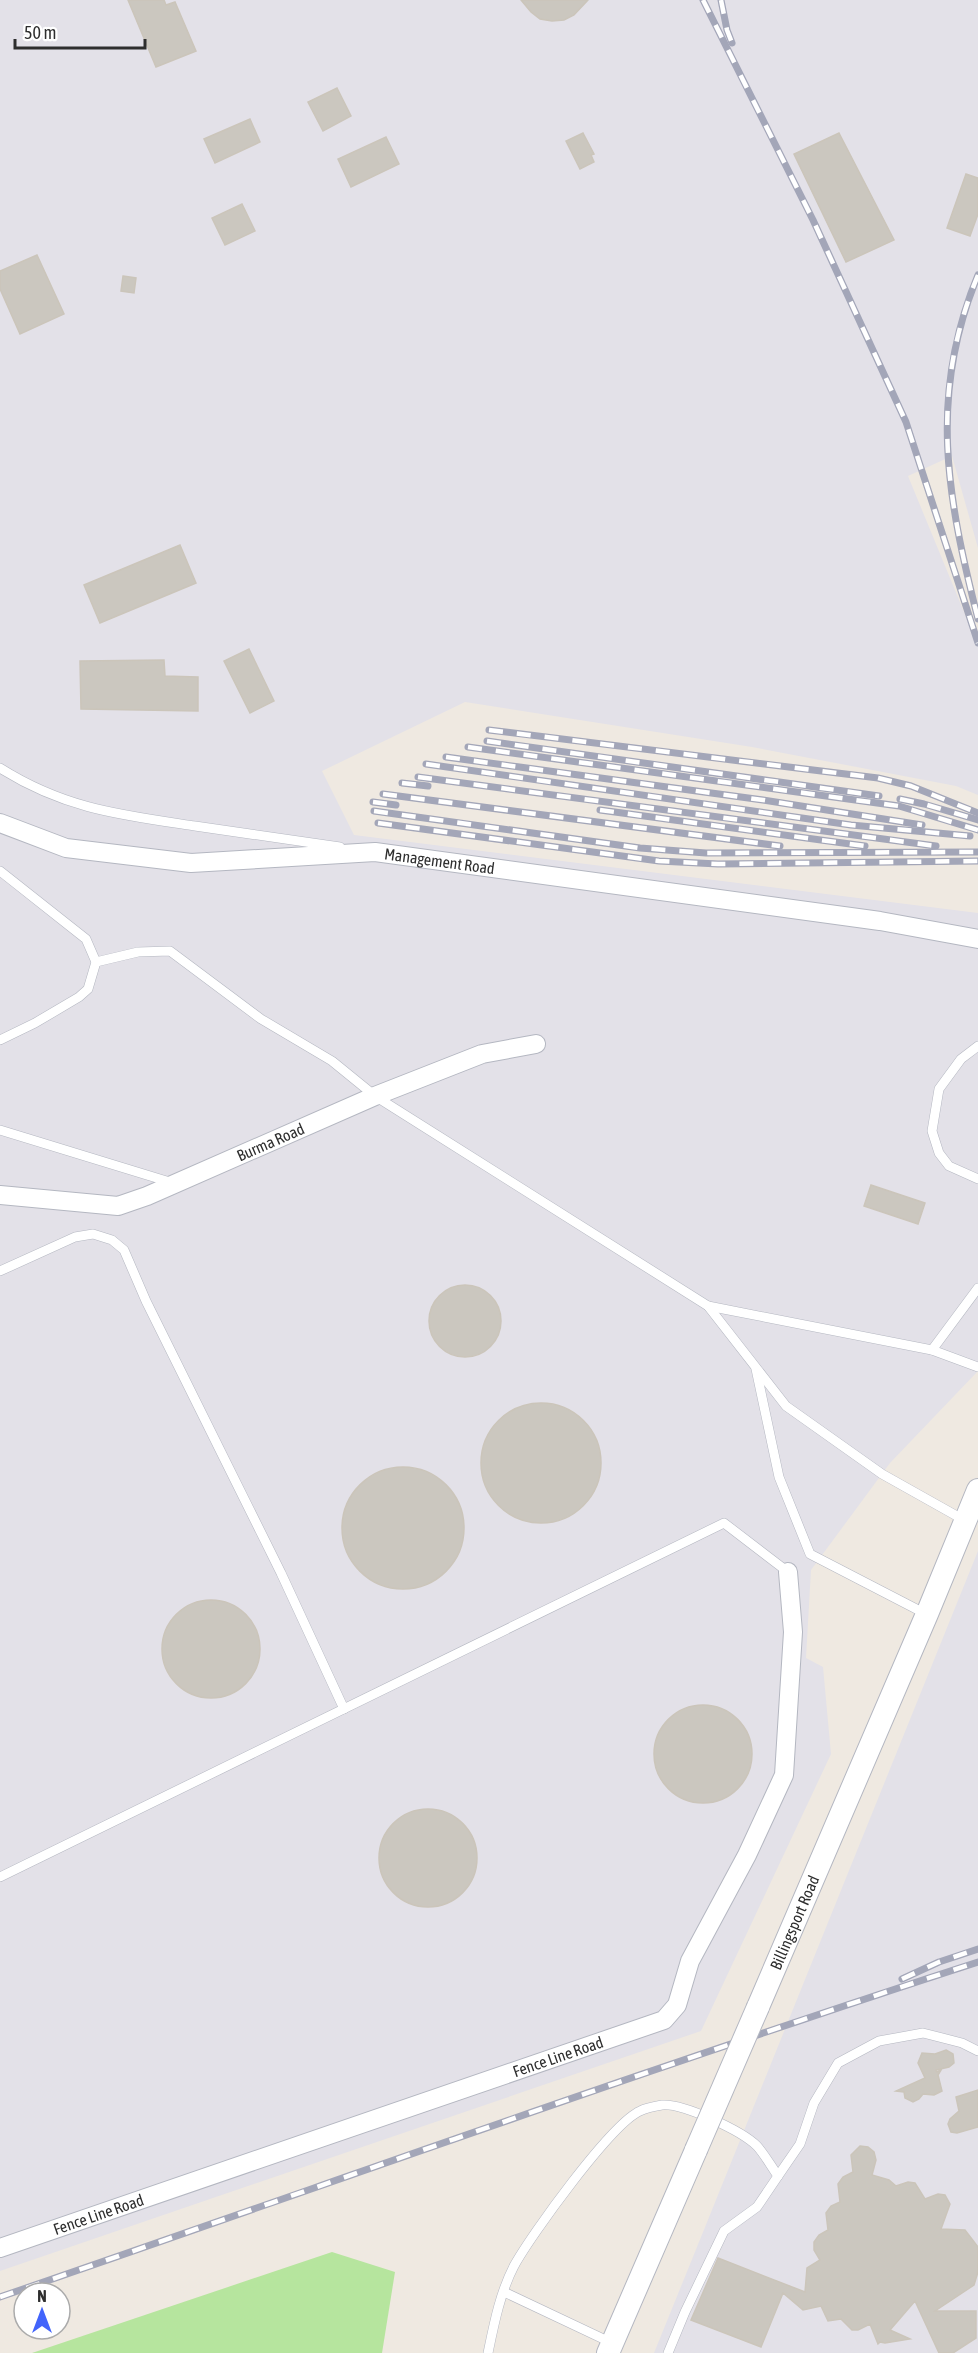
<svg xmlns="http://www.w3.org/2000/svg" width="978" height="2353" viewBox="0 0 978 2353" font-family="'Asap Condensed',sans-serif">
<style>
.industrial{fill:#e3e1e8}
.green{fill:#b6e59e}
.building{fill:#cbc7bf;stroke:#cbc5ba;stroke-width:1.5}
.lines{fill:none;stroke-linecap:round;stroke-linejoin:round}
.service-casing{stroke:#b4b7c1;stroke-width:10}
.minor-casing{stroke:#b4b7c1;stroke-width:20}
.tertiary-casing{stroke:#b4b7c1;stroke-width:24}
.service{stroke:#fff;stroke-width:9}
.minor{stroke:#fff;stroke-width:18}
.tertiary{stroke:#fff;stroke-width:22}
.rail-casing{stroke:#a3a6b8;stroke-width:7}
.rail{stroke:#fff;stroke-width:4.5;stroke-dasharray:14;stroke-linecap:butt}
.tertiary-bridge-casing{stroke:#b4b7c1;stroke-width:24;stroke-linecap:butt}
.tertiary-bridge{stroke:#fff;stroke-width:22}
.labels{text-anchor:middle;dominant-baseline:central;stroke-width:5;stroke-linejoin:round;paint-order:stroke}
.street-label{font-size:16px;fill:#2e2e2e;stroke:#fff}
</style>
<rect width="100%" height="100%" fill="#efe9e1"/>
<g class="industrial">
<polygon points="0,0 978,0 978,548 952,456 908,476 978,646 978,795 956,786 752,747 465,702 322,771 354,835 978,913 978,1371 890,1463 811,1570 806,1658 823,1667 831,1754 701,2031 0,2271"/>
<polygon points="978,1551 978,2353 654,2353 697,2247"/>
</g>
<polygon class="green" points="332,2252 395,2272 382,2353 32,2353"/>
<g class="building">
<polygon points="128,0 164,0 166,5 175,2 196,51 156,67"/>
<polygon points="521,0 588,0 574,15 564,20 552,21 540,19 531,12"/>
<polygon points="337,88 351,116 323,131 308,102"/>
<polygon points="250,119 260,142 215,163 204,139"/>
<polygon points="583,133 594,154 591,155 594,162 580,169 566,141"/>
<polygon points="839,133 894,240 846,262 794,154"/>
<polygon points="386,137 399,164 351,187 338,159"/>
<polygon points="966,174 978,178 978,214 970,236 947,228"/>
<polygon points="242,204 255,231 225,245 212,218"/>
<polygon points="37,255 64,314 20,334 0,289 0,271"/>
<polygon points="123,276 136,278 134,293 121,291"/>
<polygon points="180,545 196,583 100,623 84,585"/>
<polygon points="249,649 274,701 250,713 224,661"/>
<polygon points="164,660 165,676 198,677 198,711 81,709 80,661"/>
<polygon points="871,1185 925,1203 918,1224 864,1206"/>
<circle cx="465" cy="1321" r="36"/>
<circle cx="541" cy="1463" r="60"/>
<circle cx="403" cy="1528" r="61"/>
<circle cx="211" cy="1649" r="49"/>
<circle cx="703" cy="1754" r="49"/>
<circle cx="428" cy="1858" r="49"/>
<polygon points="946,2050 953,2054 954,2063 949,2067 936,2070 937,2072 941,2070 938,2075 942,2091 934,2095 923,2094 919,2099 913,2102 905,2098 904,2092 896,2091 925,2078 918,2063 922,2053 935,2054"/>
<polygon points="978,2090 978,2127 957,2133 951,2132 948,2124 950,2119 959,2111 956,2097"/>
<polygon points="860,2146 868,2147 874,2152 876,2160 872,2175 889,2180 896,2186 908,2182 915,2183 925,2199 938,2194 945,2195 950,2204 941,2229 965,2230 978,2247 978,2272 974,2285 935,2311 976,2311 976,2338 953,2353 939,2353 915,2301 890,2330 910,2339 885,2343 880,2342 878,2344 870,2324 858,2330 852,2330 841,2319 828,2321 821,2306 803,2310 783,2293 761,2347 691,2320 718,2258 805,2292 807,2268 820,2260 814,2250 814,2242 819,2235 828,2230 826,2213 831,2206 840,2202 838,2184 843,2177 853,2172 851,2155"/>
</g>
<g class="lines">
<defs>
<g id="service">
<path d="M0,768C65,809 121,815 195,826C244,833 292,840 340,847"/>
<polyline points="0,871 86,939 96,962 88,989 79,997 35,1023 0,1040"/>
<polyline points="96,962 138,952 170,951 261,1019 332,1061 375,1096 708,1306 786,1406 882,1474 964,1520"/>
<polyline points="978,1046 961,1059 939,1089 932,1131 939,1153 949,1166 978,1179"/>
<polyline points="0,1130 173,1183"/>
<polyline points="0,1271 75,1237 93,1234 112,1240 124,1250 146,1301 281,1573 344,1709"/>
<polyline points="708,1306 932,1350 978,1367"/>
<polyline points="932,1350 978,1288"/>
<polyline points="756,1369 779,1477 810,1554 926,1614"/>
<polyline points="0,1877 724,1523 788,1572"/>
<polyline points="504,2292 612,2343"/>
<path d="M488,2353C494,2324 500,2293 514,2266C531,2235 611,2124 640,2111C646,2108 656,2106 662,2105C683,2103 742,2131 757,2146C765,2155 771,2166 778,2176"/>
<polyline points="668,2353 685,2312 724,2231 757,2207 778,2176 800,2144 814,2103 838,2063 879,2041 923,2033 962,2043 978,2051"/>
</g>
<g id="minor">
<path id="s1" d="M0,823L66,848L191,863L375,852L880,921L978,939"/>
<path id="s2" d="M0,1195L118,1206L147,1196L375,1096L482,1054L536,1044"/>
<path id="s3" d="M0,2248L664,2020L677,2005L690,1961L747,1855L784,1775L793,1632L788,1572"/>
</g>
<g id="tertiary">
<path id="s4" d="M758,2007L927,1614L978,1490"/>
<polyline points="608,2353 696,2150"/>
</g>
</defs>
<use href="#service" class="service-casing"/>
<use href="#minor" class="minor-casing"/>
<use href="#tertiary" class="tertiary-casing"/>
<use href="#service" class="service"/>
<use href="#minor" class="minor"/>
<use href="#tertiary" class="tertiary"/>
<defs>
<g id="rail">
<polyline points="703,0 813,220 906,422 978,643"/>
<polyline points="721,0 727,30 732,43"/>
<path d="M978,275C928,395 947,497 978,619"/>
<polyline points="489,730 878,778 911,786 978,813"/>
<polyline points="487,741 879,796"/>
<polyline points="468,747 899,806 978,830"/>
<polyline points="446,757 763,800 922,825"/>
<polyline points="426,764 851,825 970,836"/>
<polyline points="418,777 936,846"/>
<polyline points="402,783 428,786"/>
<polyline points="383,794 780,846"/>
<polyline points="900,799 924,804 978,820"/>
<polyline points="373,802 396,805"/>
<polyline points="600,810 865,846"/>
<polyline points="374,811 640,848 706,853 978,852"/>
<polyline points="378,823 659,861 718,864 978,861"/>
<polyline points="902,1979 939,1962 978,1949"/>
<path d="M0,2297C326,2185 650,2068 978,1962"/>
</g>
</defs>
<use href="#rail" class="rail-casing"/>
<use href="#rail" class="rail"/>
<defs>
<polyline id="tertiary-bridge" points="696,2150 758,2007"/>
</defs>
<use href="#tertiary-bridge" class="tertiary-bridge-casing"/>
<use href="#tertiary-bridge" class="tertiary-bridge"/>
</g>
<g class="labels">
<g class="street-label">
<text stroke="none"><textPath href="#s1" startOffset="446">Management Road</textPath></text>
<text stroke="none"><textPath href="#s2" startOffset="284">Burma Road</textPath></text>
<text stroke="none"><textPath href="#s4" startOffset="92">Billingsport Road</textPath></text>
<text stroke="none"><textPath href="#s3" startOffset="590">Fence Line Road</textPath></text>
<text stroke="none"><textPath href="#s3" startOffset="104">Fence Line Road</textPath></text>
</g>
</g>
<g transform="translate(42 2311)"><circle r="28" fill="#ffffff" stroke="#ababab" stroke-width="1.5"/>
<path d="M0-4.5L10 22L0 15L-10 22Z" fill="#4264fb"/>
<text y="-9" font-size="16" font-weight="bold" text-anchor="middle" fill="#2e2e2e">N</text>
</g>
<path d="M15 39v9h130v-9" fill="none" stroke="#2e2e2e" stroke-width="3"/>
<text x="24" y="39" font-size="18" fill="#2e2e2e" stroke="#ffffff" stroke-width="4.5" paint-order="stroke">50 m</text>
</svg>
